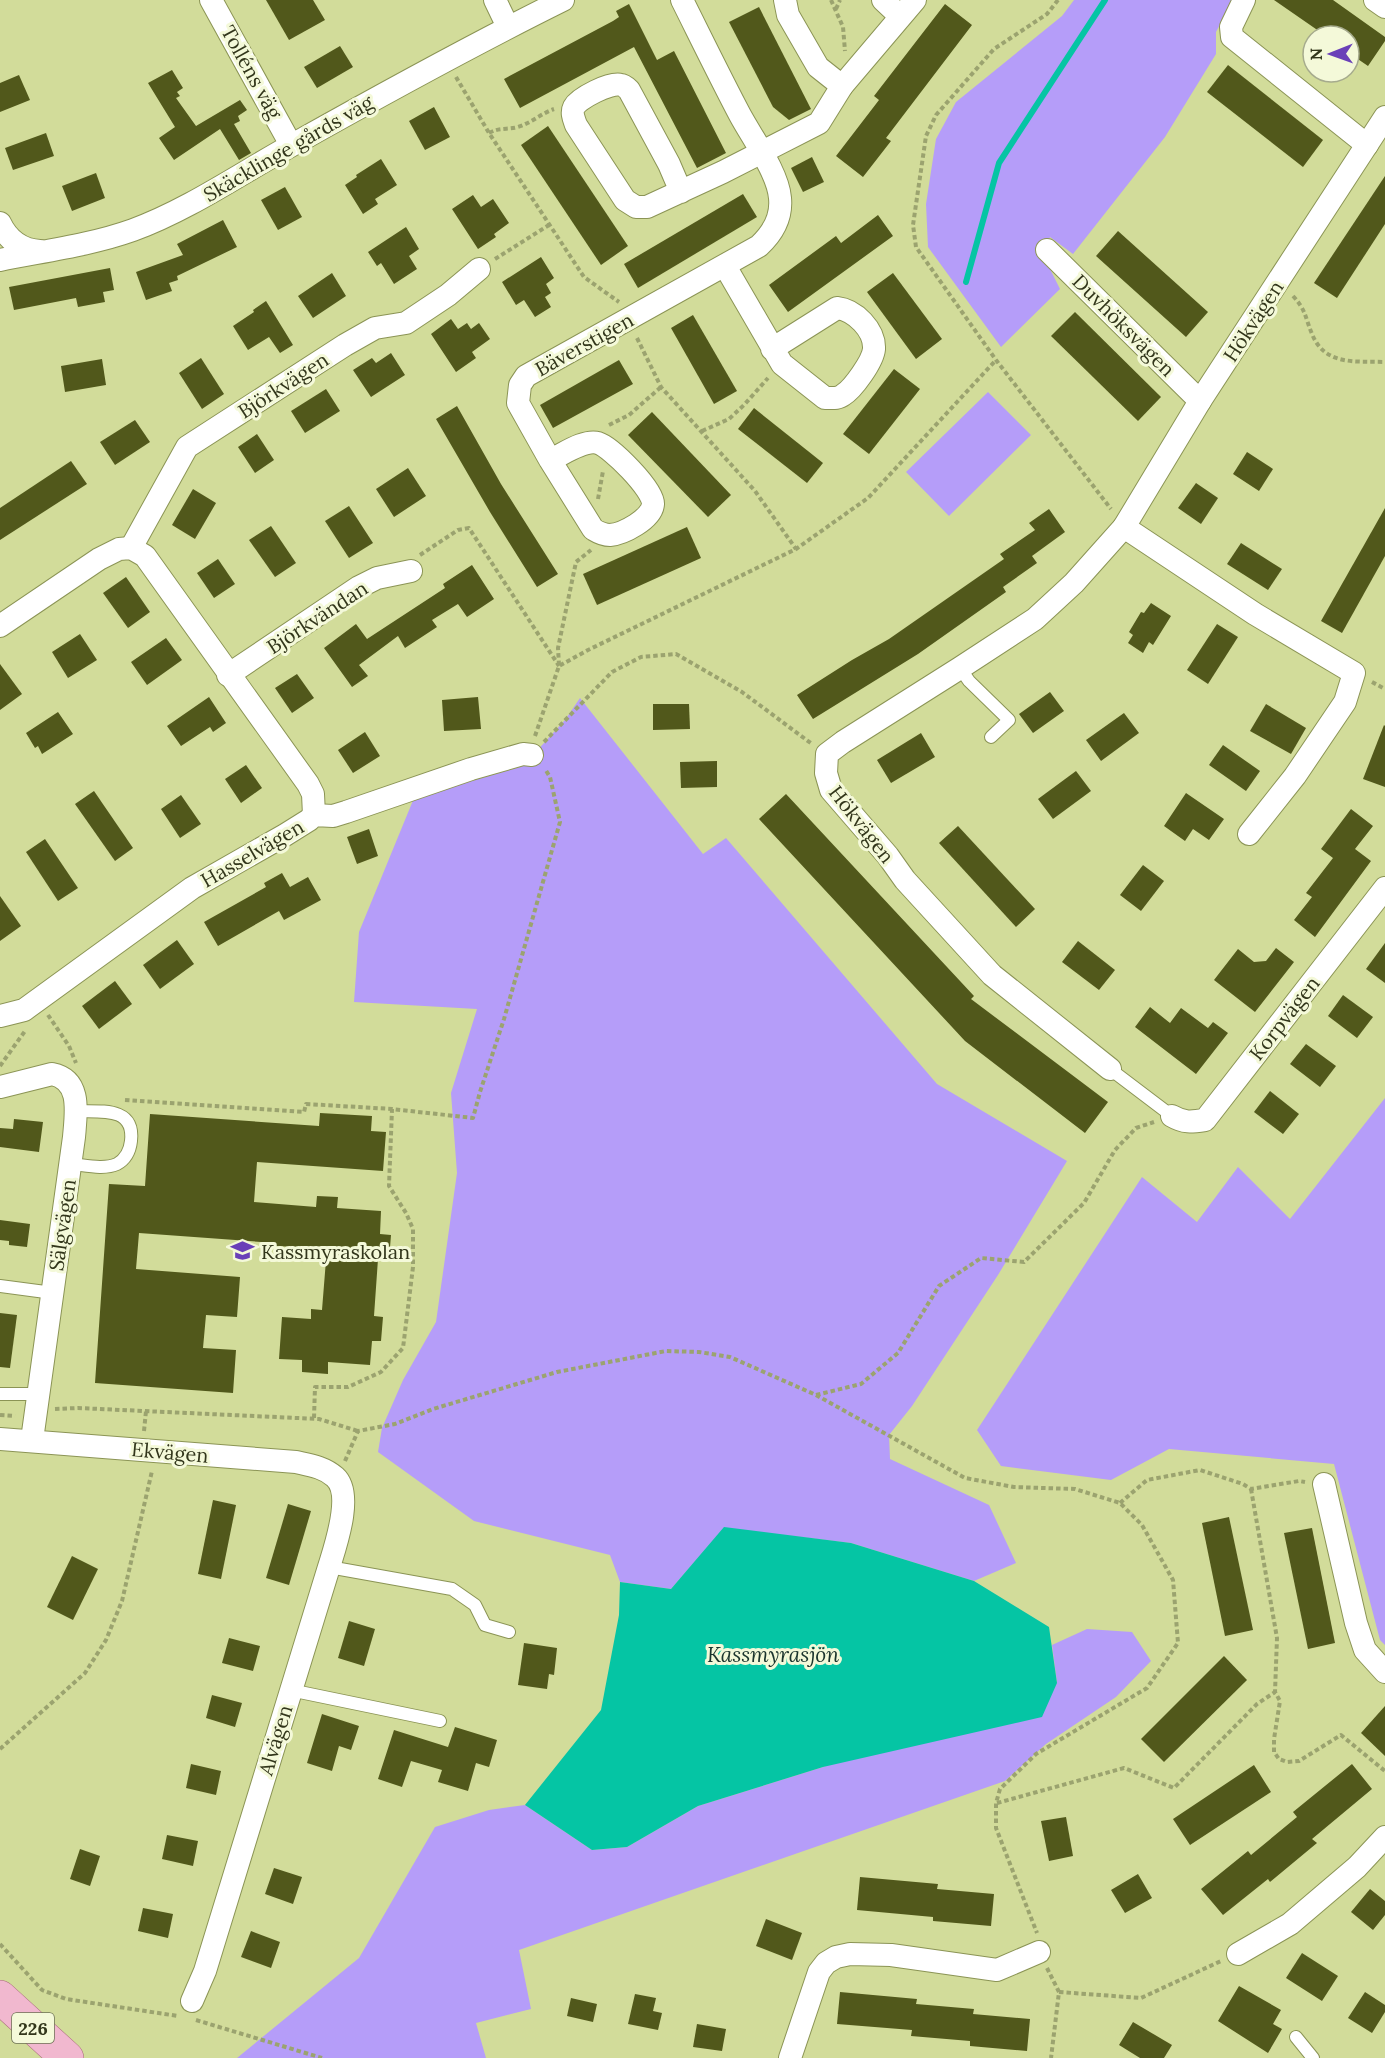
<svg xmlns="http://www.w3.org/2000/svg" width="1385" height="2058" viewBox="0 0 1385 2058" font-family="Lora,serif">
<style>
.green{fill:#b59df9}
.water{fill:#05c5a4}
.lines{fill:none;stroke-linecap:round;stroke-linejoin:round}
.stream{stroke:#05c5a4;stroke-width:6}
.building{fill:#51581b}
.service-casing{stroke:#8b9455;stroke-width:14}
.minor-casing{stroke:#8b9455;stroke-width:24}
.primary-casing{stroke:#a86c7b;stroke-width:34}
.path{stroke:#9ba36f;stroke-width:4;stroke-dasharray:4.5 3;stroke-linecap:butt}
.service{stroke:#fff;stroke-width:12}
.minor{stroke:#fff;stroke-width:22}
.primary{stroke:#f1b8cf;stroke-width:33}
.labels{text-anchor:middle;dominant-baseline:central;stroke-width:6;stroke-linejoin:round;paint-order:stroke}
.shield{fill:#f4f9d9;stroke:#6c7054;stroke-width:1.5}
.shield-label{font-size:18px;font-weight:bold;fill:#32361b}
.street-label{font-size:20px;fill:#32361b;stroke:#f4f9d9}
.poi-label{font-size:20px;fill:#32361b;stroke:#f4f9d9;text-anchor:start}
.water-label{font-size:21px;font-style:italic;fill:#1b342d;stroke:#f4f9d9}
</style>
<rect width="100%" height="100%" fill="#d2dc9a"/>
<g class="green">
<polygon points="1074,0 1233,0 1216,32 1216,54 1165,137 1073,254 1050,237 1042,253 1060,289 1001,347 928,247 926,204 936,139 956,102 1062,16"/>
<polygon points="988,392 1031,435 949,516 906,472"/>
<polygon points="580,698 703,854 726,838 937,1084 1067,1161 998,1275 912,1406 889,1435 890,1459 989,1505 1016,1563 974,1581 851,1543 724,1528 671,1589 620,1582 610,1555 474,1521 378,1452 382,1428 403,1380 436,1322 457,1173 451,1093 477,1009 354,1002 359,932 414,798 523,766 565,720"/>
<polygon points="1385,1098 1385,1645 1380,1640 1334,1464 1169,1449 1111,1480 1001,1466 977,1430 1142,1177 1197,1222 1238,1167 1290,1219"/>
<polygon points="1087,1629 1132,1632 1151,1661 1116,1697 1046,1744 1005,1781 519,1950 531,2009 476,2023 486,2058 237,2058 359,1958 435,1827 489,1810 525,1805 592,1850 627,1847 698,1806 823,1767 1057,1683 1052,1645"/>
</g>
<polygon class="water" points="724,1527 851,1543 974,1581 1049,1627 1057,1683 1042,1717 823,1767 698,1806 627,1847 592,1850 525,1805 601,1710 619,1615 620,1582 671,1589"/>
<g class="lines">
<polyline class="stream" points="966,282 999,163 1105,0"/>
</g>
<g class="building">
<polygon points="266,0 313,0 325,20 289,40"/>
<polygon points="1274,0 1333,0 1385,37 1385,41 1368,66 1349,53 1349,36 1326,36"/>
<polygon points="629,4 657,60 674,51 726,153 697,168 634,47 520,108 504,79 613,21 619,17 616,11"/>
<polygon points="945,4 972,25 886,138 891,141 863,177 836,156 879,100 874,96"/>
<polygon points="759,7 811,109 789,120 773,107 729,22"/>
<polygon points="340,46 353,67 317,88 304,67"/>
<polygon points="1228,65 1323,140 1303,167 1207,92"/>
<polygon points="172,70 183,88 177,92 180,96 176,98 196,126 240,100 247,110 238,116 240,121 234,124 251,153 239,160 220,129 174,160 159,138 175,127 148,83"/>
<polygon points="19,75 30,100 0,112 0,83"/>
<polygon points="434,107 450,137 425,150 409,121"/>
<polygon points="548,126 628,246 601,265 521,145"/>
<polygon points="46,133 54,156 13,170 5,148"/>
<polygon points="812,157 824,182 803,192 791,168"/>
<polygon points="381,159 397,185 375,199 378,204 363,214 345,185 357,177 356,175"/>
<polygon points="96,173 105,198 72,211 62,186"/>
<polygon points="1385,176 1385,224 1337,298 1314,283"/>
<polygon points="285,187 302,217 278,230 261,200"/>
<polygon points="743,194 757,217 638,288 624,264"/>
<polygon points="473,195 481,207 493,199 509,223 494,234 496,237 478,249 452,209"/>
<polygon points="878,215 893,236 788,312 769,285 836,236 841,243"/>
<polygon points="223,220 237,247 177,276 178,280 169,283 172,291 146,300 136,272 183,255 177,244"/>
<polygon points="406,227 419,249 409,256 417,269 394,284 381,263 377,266 368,252"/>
<polygon points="1118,231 1208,312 1186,337 1096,256"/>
<polygon points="541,257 554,278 546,284 551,293 545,297 551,307 535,317 524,300 516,305 502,282"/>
<polygon points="110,268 114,290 103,292 105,302 78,307 76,298 14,310 9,287"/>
<polygon points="332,273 346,296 313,318 298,296"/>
<polygon points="893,273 942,339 916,359 867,292"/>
<polygon points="266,301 293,345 280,353 269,337 248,350 233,326 254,312 253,310"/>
<polygon points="1075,312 1161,397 1138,421 1051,336"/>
<polygon points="693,315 737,391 714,404 671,328"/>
<polygon points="451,319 458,329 467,323 471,329 479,323 490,339 472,352 476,358 456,372 431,334"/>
<polygon points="391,353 405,375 371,397 353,370 372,358 376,363"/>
<polygon points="201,358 224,394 202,409 179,373"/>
<polygon points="102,359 106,385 65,392 61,366"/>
<polygon points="619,360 633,384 553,428 540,405"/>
<polygon points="894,369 920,389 869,454 843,434"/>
<polygon points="326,389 340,411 305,433 291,411"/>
<polygon points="457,406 501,484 558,574 537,587 490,512 436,419"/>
<polygon points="754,408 823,463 807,483 738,429"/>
<polygon points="652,412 731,495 708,517 628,435"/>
<polygon points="135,420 150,442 115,465 100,442"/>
<polygon points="257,434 274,460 255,473 238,447"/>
<polygon points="1247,452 1273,469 1259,491 1233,474"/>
<polygon points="71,461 87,484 0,540 0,508"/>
<polygon points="408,468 426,496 394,517 376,489"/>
<polygon points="1196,483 1218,498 1201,524 1178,508"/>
<polygon points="193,489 216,503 195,539 172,525"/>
<polygon points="349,506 373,543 349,558 325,521"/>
<polygon points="1385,508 1385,556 1342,633 1321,621"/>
<polygon points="1049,509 1065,532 1032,556 1037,563 1003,587 1006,592 918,654 813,719 797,695 852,660 889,639 1004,559 1000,554 1035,530 1029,523"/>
<polygon points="271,526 296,563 275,577 249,540"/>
<polygon points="687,527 701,558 597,605 583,574"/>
<polygon points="1241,543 1282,569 1268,590 1227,564"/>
<polygon points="218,559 235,584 214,598 197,573"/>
<polygon points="472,565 494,599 467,617 458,604 432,620 437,627 405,648 398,636 359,665 368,676 352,687 324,648 356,624 367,639 445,588 443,584"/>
<polygon points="126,577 150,612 128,628 103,593"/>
<polygon points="1151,603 1171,616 1153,645 1149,642 1143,653 1128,643 1133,635 1129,632 1141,612 1144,613"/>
<polygon points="1217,624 1238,637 1208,684 1187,670"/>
<polygon points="80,634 97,660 68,678 52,652"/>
<polygon points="166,638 182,660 147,685 131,662"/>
<polygon points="0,664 22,694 0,710"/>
<polygon points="297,674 314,698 292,713 275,688"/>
<polygon points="1050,692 1064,711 1033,733 1019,714"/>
<polygon points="209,697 226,723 213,732 210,727 181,746 167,726"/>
<polygon points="478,697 481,729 444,731 442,700"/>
<polygon points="653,704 689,704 690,729 653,730"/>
<polygon points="1266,704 1306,728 1291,754 1250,731"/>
<polygon points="58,712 73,734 42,754 38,746 35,748 26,733"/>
<polygon points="1124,713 1139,733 1101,761 1086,740"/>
<polygon points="1384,725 1385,726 1385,787 1363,779"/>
<polygon points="365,732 380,756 353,773 338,750"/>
<polygon points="921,733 935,757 891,783 877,760"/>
<polygon points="1223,745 1260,771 1246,791 1209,765"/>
<polygon points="717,761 717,787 681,788 680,762"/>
<polygon points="246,765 262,788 241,803 225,779"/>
<polygon points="1076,771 1091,791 1053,819 1038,799"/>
<polygon points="94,791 133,848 115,861 75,804"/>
<polygon points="1186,793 1224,819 1209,840 1193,829 1185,841 1164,826"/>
<polygon points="786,794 974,996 971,999 1108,1102 1085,1133 965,1041 759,819"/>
<polygon points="181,795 201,824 180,838 161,809"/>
<polygon points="1351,809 1373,826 1355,849 1371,861 1315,937 1294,920 1312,897 1306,893 1333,858 1321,849"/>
<polygon points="958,826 1035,909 1016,927 939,843"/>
<polygon points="369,829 378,856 357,864 347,837"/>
<polygon points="45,839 78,888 58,901 26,852"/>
<polygon points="1143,865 1164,881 1141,911 1120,895"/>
<polygon points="282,873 290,887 308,877 321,900 284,920 279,911 218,946 204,922 266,887 264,883"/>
<polygon points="0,896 21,926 0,941"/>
<polygon points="177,940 194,964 160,989 143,965"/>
<polygon points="1078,941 1115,970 1099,990 1062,962"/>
<polygon points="1385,943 1385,983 1366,969"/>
<polygon points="1276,948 1294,962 1255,1012 1214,980 1238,949 1254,962 1266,961"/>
<polygon points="115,981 132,1004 99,1029 82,1006"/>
<polygon points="1343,995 1373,1017 1357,1038 1328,1016"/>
<polygon points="1150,1007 1170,1023 1181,1008 1208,1028 1213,1022 1228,1033 1196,1074 1135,1027"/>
<polygon points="1306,1044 1336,1066 1320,1087 1290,1064"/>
<polygon points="1270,1091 1299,1114 1283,1134 1254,1112"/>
<polygon points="320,1113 372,1116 371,1131 386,1132 383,1171 257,1162 254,1202 316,1207 317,1196 338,1197 337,1208 381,1211 380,1234 391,1235 389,1260 378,1259 374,1316 383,1317 381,1341 372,1341 370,1365 328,1362 328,1374 302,1372 302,1360 279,1359 282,1317 311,1319 311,1309 322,1310 326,1260 315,1259 315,1248 276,1246 276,1243 139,1233 136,1269 240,1277 237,1317 206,1315 203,1348 236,1350 233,1393 95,1383 109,1184 145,1186 150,1114 319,1126"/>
<polygon points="14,1119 43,1122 39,1152 0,1147 0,1128 13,1129"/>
<polygon points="0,1220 30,1224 27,1247 9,1245 9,1241 0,1240"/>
<polygon points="0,1313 17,1315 10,1368 0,1367"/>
<polygon points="213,1500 236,1505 221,1579 198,1574"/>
<polygon points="288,1504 311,1511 289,1585 266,1578"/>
<polygon points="1229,1517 1253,1630 1225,1636 1202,1523"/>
<polygon points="1312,1528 1335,1643 1308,1649 1284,1533"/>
<polygon points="72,1556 98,1569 73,1620 47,1607"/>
<polygon points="349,1621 375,1629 364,1666 338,1658"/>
<polygon points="229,1638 260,1646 253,1671 222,1663"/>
<polygon points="524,1643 557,1648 554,1675 549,1674 547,1689 518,1685"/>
<polygon points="1224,1656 1247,1680 1164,1762 1141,1739"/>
<polygon points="212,1695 242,1703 235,1727 206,1718"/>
<polygon points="1385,1706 1385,1756 1361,1733"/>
<polygon points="322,1714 359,1726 351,1750 339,1746 332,1771 307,1763"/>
<polygon points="455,1727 497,1740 489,1767 476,1763 468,1791 438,1782 442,1770 411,1761 402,1787 378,1779 394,1730 448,1747"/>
<polygon points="191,1764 221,1771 216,1795 186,1788"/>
<polygon points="1352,1764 1372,1789 1312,1839 1317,1843 1270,1882 1268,1879 1223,1915 1201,1889 1248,1851 1251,1855 1297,1817 1293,1812"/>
<polygon points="1254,1765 1271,1792 1190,1845 1173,1819"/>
<polygon points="1066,1817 1073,1856 1049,1861 1041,1821"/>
<polygon points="167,1835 198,1841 193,1866 162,1859"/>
<polygon points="80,1849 100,1856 90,1886 70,1879"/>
<polygon points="274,1868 302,1877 293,1904 265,1894"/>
<polygon points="1138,1874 1152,1898 1125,1913 1111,1890"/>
<polygon points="860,1877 938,1884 937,1889 994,1894 991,1926 933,1921 933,1917 857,1910"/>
<polygon points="1370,1889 1385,1901 1385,1915 1373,1930 1351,1912"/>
<polygon points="143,1908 173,1914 168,1938 138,1931"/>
<polygon points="766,1919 802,1933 792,1960 756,1946"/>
<polygon points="251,1931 280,1942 271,1968 241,1957"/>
<polygon points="1302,1953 1338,1976 1322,2001 1286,1978"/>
<polygon points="1239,1986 1281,2010 1273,2024 1282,2029 1268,2053 1218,2021"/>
<polygon points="840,1992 917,1999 916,2004 974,2009 973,2014 1030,2019 1027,2051 970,2046 970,2041 911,2036 912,2030 837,2024"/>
<polygon points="1365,1992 1385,2005 1385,2012 1372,2033 1348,2018"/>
<polygon points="635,1994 656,1998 653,2011 662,2013 658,2030 628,2024"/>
<polygon points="571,1998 597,2004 593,2022 567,2016"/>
<polygon points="1133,2022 1172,2045 1164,2058 1140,2058 1119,2045"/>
<polygon points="697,2024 726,2029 722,2051 693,2047"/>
</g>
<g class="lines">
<defs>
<g id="service">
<polyline points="960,668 969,681 1009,720 991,737"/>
<polyline points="1110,1069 1172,1116"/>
<path d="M71,1164C84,1165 104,1170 117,1164C126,1159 130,1150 131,1141C135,1106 100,1112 76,1111"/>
<polyline points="0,1286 53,1293"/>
<polyline points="0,1394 38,1394"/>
<polyline points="329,1567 452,1589 475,1605 485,1625 509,1632"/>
<polyline points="290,1690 440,1721"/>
<polyline points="1296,2037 1313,2058"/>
</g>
<g id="minor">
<polyline points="211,0 291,145"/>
<polyline points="495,0 508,27"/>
<polyline points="785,0 788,15 818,67 842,86"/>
<polyline points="883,0 900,16"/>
<polyline points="1244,0 1231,27 1232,37 1367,145"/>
<polyline points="1375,0 1385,7"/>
<path d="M681,192L669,164L629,90C627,88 623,85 621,85C610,82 579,98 574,107C571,113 574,119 576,125L625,200L636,207H647L723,172L819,123L842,86L915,0"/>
<path d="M0,223C8,240 21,250 40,251"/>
<polyline points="1047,250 1200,401"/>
<path d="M0,260C44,251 91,245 133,230C190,209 241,173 294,144C383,94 472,45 563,0"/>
<path d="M725,266L782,364L825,398C832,398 838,399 843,395C853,389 873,361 874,349C875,330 855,310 837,308L772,349"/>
<path d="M550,460C562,455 584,439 598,443C611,447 654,490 653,504C652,519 623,534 610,535C602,535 598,532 593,529L550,460L518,403L520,385L526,376L759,246C773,233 782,218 780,198C778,173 753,139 740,115C720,77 701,38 682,0"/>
<polyline points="1124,527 1255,614 1354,673 1345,702 1295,776 1249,834"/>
<polyline points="131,548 187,447 345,345 375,328 406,323 448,295 479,269"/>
<polyline points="0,626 99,559 119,549 131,548 145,556 308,784 313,794 314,815"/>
<polyline points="228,675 359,587 377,578 411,571"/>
<polyline points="0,1016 24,1010 192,888 285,835 309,820 314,815 333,816 346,812 471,769 523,754 532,755"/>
<polyline points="1110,1069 992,975 905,880 888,856 831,790 826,773 827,754 843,742 960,668 1035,619 1074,583 1124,527 1200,401 1385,117"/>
<path d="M0,1087L52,1074C82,1080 76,1113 74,1137L32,1440"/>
<path d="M1172,1116C1184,1123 1191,1122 1205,1120L1385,888"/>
<path d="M0,1439L296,1462C309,1465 324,1467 335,1477C354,1494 335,1547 329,1567L205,1971L192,2001"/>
<polyline points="1324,1484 1356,1623 1365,1650 1385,1672"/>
<polyline points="1238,1954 1290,1924 1357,1867 1385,1837"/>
<polyline points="790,2058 819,1972 826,1963 836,1957 850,1954 891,1955 997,1970 1039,1952"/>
</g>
<polyline id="primary" points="0,1997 67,2058"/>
</defs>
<use href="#service" class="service-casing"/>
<use href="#minor" class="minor-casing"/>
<use href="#primary" class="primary-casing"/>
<g class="path">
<polyline points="831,0 843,27 845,51"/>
<polyline points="1058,0 1047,14 994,49 936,115 926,136 913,225 916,247 996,360 1111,509"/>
<polyline points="836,9 840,0"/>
<polyline points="456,77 489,133 584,277 619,302"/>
<path d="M489,133C500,127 507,130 518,127C531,123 542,113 554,109"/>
<polyline points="495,259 549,225"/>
<path d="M1293,296C1306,310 1305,317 1312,334C1325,366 1355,361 1385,362"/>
<polyline points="637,338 661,387 755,491 796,549"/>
<polyline points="609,425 629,415 661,387"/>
<polyline points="702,431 729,419 744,405 768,378"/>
<polyline points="598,499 603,471"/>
<polyline points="420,555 458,530 469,528 559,666"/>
<polyline points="559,665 558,648 576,562 591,550"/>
<polyline points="1372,682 1385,689"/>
<polyline points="535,736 559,666 588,650 796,549 868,498 996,360"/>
<polyline points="544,742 612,672 641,657 676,654 742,692 812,744"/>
<polyline points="48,1015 69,1046 76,1063"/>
<polyline points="0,1066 25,1031"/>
<polyline points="125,1100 304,1112 306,1104 392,1109 473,1118 480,1092 504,1019 560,822 550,777 545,769"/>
<polyline points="816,1395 861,1384 898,1353 939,1286 981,1258 1024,1262 1084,1203 1115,1150 1136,1128 1154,1122"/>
<polyline points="55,1409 78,1408 319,1419 358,1431"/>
<polyline points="0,1415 15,1416"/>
<polyline points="314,1418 315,1387 348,1387 381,1372 403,1348 413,1267 413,1229 406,1213 389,1186 392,1109"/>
<polyline points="144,1431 146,1411"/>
<polyline points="345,1461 358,1431 395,1424 433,1409 557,1372 666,1351 699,1352 730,1357 816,1395 965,1478 1014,1487 1075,1489 1120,1503 1142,1525 1173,1580 1178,1643 1147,1688 1036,1754 1000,1789 996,1803 996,1828 1037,1933"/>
<polyline points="1251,1489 1277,1638 1275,1692 1280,1701 1274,1739 1274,1752 1279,1759 1287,1762 1299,1761 1341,1735 1385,1771"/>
<polyline points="1120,1503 1147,1480 1200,1470 1243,1484 1251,1489 1299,1481 1305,1482"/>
<polyline points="0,1749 85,1673 106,1640 122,1601 152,1471"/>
<polyline points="997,1803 1124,1768 1174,1788 1257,1704 1275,1692"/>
<polyline points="0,1944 42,1990 66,1999 178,2016"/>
<polyline points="1047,1968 1059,1992 1051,2058"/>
<polyline points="1059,1992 1141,1998 1221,1961"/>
<polyline points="196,2020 322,2058"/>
</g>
<use href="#service" class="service"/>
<use href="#minor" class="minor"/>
<use href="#primary" class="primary"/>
</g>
<defs>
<symbol id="school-bare" viewBox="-9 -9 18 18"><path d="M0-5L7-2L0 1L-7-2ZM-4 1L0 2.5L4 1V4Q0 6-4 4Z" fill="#6a40b8" stroke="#f4f9d9" stroke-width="2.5" paint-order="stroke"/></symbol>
</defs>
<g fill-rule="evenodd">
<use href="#school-bare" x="226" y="1234" width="33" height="33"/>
</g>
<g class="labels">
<rect class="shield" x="12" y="2013" width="42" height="30" rx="4.5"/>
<g class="shield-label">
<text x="33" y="2028">226</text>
</g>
<g class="street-label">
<text transform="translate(252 72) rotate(61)">Tolléns väg</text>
<text transform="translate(288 148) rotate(-30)">Skäcklinge gårds väg</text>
<text transform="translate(1253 321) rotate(-57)">Hökvägen</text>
<text transform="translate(1124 325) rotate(45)">Duvhöksvägen</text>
<text transform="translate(584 344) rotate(-29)">Bäverstigen</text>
<text transform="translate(283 385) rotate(-33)">Björkvägen</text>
<text transform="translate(317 617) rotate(-33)">Björkvändan</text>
<text transform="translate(862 824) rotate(52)">Hökvägen</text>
<text transform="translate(252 853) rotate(-30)">Hasselvägen</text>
<text transform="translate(1284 1018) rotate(-52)">Korpvägen</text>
<text transform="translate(62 1225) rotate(-82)">Sälgvägen</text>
<text transform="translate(170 1452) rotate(5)">Ekvägen</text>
<text transform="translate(275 1740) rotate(-73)">Alvägen</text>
</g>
<g class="poi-label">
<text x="261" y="1251">Kassmyraskolan</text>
</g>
<g class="water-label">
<text x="773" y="1654">Kassmyrasjön</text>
</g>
</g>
<g transform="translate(1331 54) rotate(269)"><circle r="28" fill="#f4f9d9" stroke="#a6ab8d" stroke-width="1.5"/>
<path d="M0-4.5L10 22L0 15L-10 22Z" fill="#6a40b8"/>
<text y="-9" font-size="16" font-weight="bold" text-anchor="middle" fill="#32361b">N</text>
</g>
</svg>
